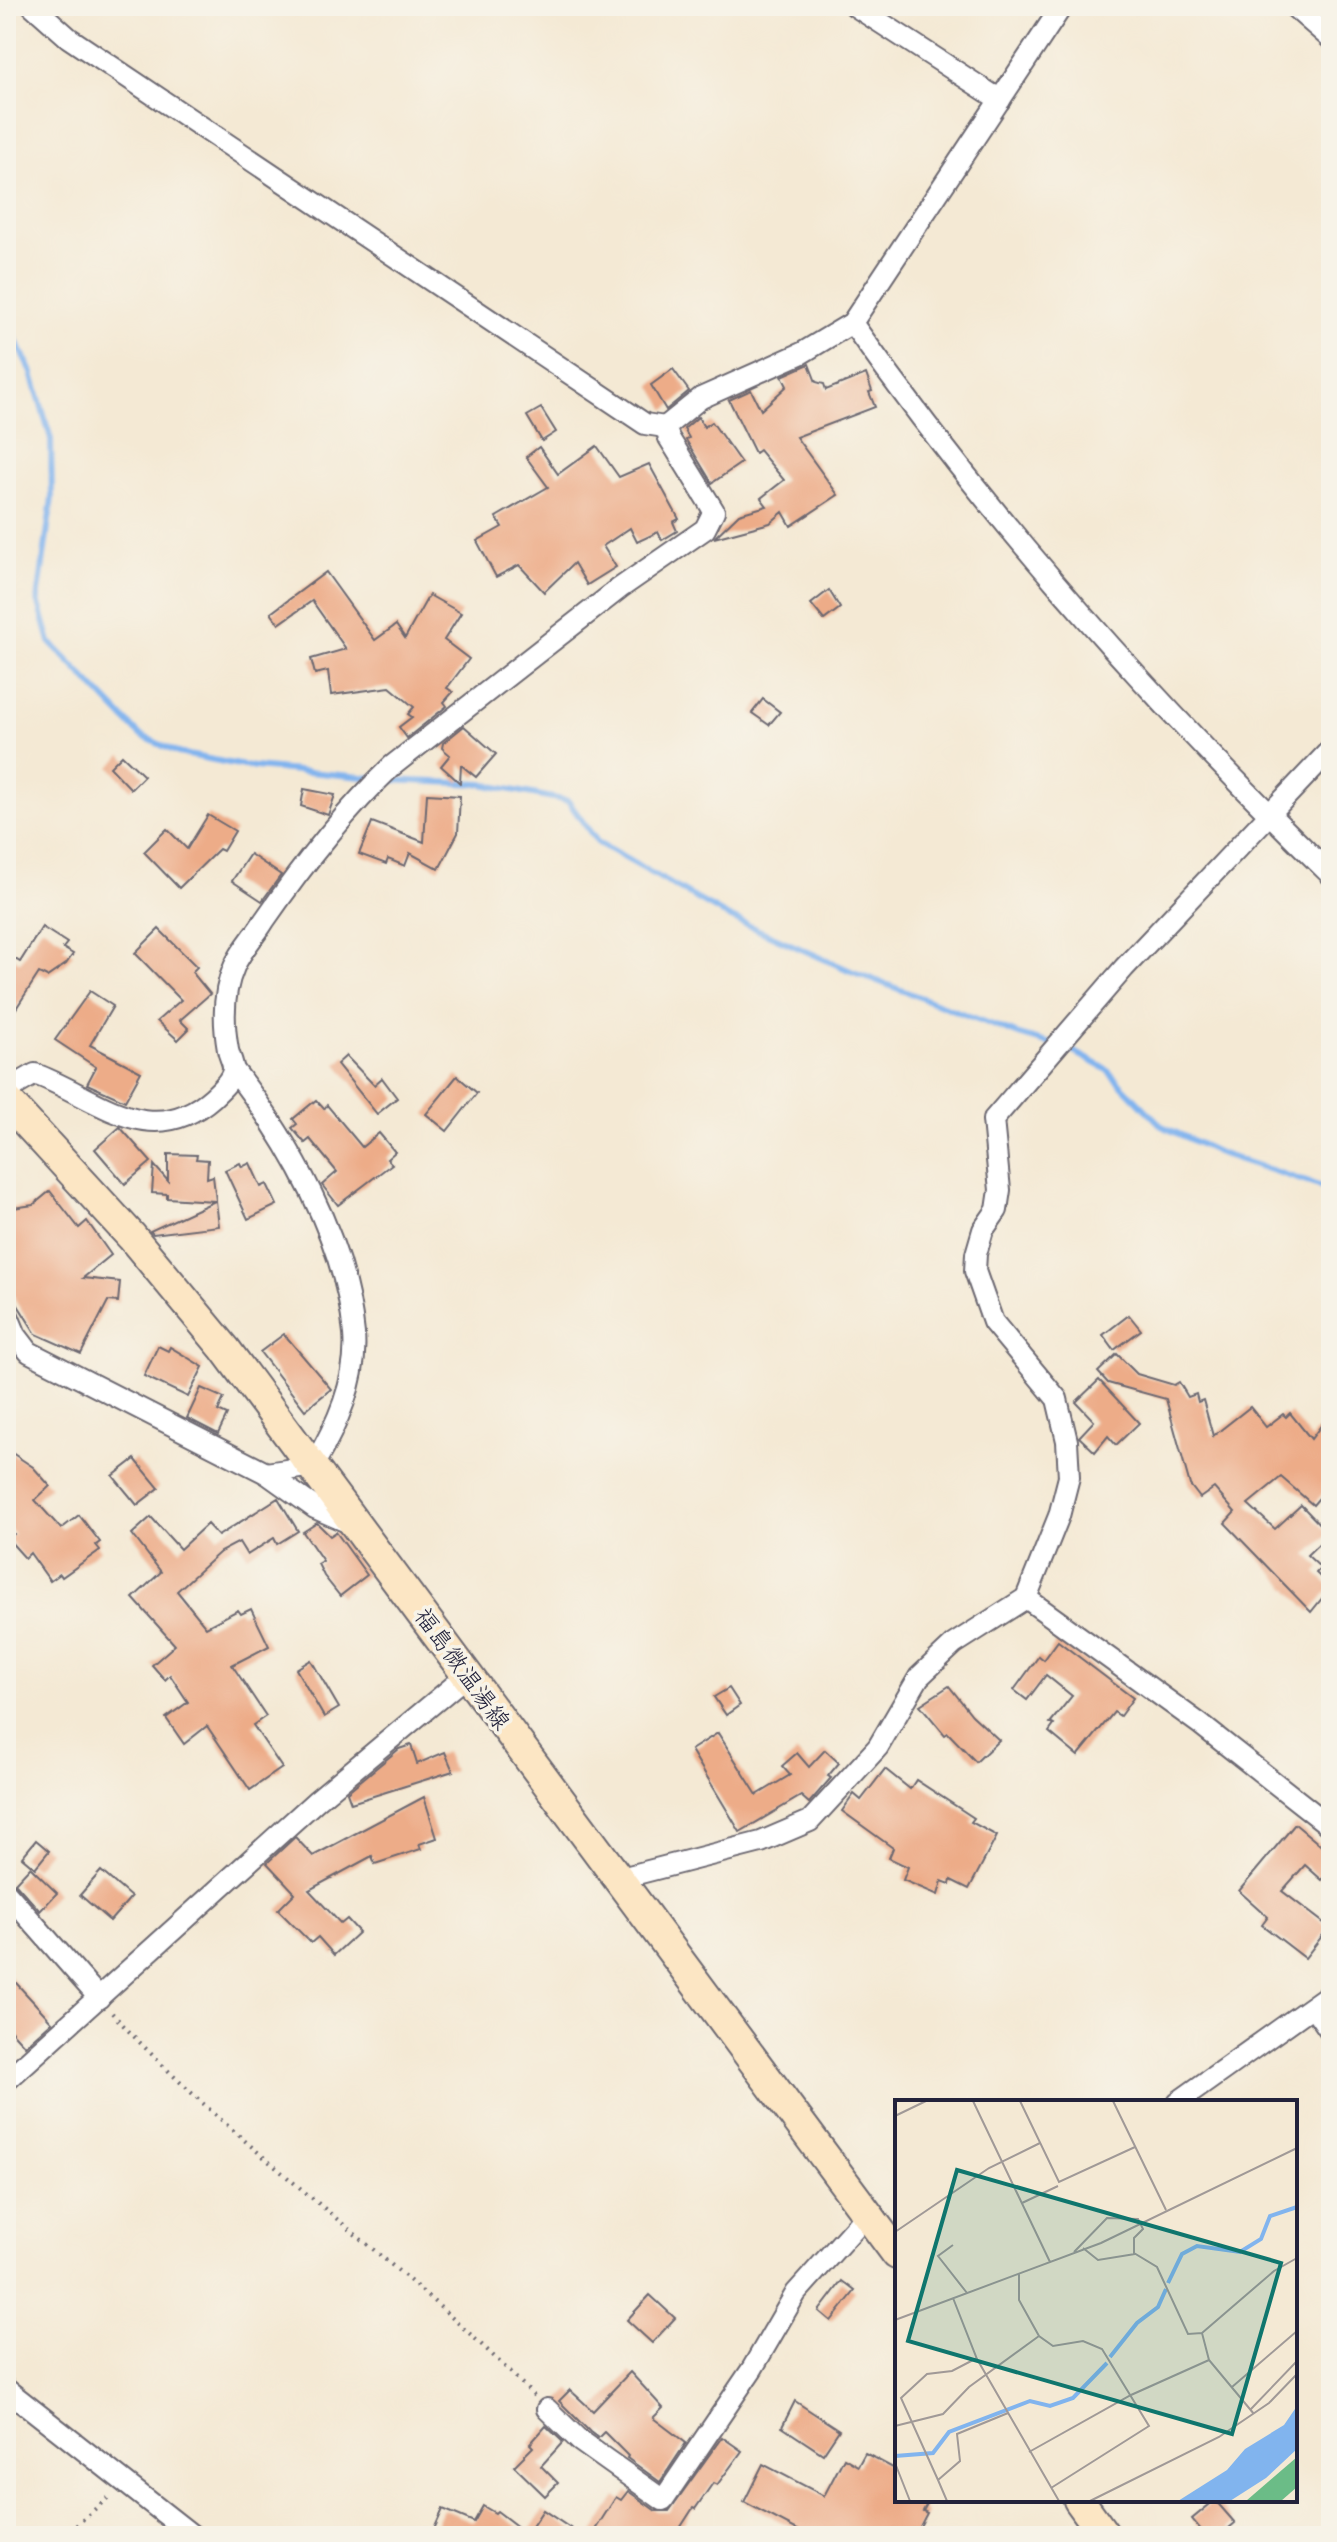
<svg xmlns="http://www.w3.org/2000/svg" width="1337" height="2542" viewBox="0 0 1337 2542" font-family="'Balsamiq Sans','Klee One',sans-serif">
<style>
.lines{fill:none;stroke-linecap:round;stroke-linejoin:round}
.stream{stroke:#81b4ee;stroke-width:6}
.building{fill:#edac88}
.minor-casing{stroke:#6c6871;stroke-width:24}
.secondary-casing{stroke:#6c6871;stroke-width:34}
.path{stroke:#6c6871;stroke-width:4;stroke-dasharray:2 6;stroke-linecap:butt}
.minor{stroke:#fff;stroke-width:20}
.secondary{stroke:#fce6c4;stroke-width:30}
.labels{text-anchor:middle;dominant-baseline:central;stroke-width:7;stroke-linejoin:round;paint-order:stroke}
.street-label{font-size:24px;fill:#22223b;stroke:#f7f3e8}
.inset-river{fill:none;stroke:#81b4ee;stroke-width:4}
.inset-road{fill:none;stroke:#a09997;stroke-width:2}
.view{fill:#0f766e;fill-opacity:0.15;stroke:#0f766e;stroke-width:4}
.inset-edge{fill:none;stroke:#22223b;stroke-width:4}
</style>
<rect width="100%" height="100%" fill="#f7f3e8"/>
<filter id="ink" filterUnits="userSpaceOnUse"><feTurbulence type="fractalNoise" baseFrequency=".0125" numOctaves="2"/><feDisplacementMap in="SourceGraphic" scale="16" xChannelSelector="R" yChannelSelector="G"/><feConvolveMatrix kernelMatrix="1 2 1 2 8 2 1 2 1" color-interpolation-filters="sRGB"/></filter>
<filter id="wash" filterUnits="userSpaceOnUse"><feTurbulence type="fractalNoise" baseFrequency=".006" numOctaves="4" result="noise"/><feDisplacementMap in="SourceGraphic" scale="32" xChannelSelector="R" yChannelSelector="G"/><feGaussianBlur stdDeviation="1.8" result="paint"/><feColorMatrix in="noise" values="0 0 0 0 0 0 0 0 0 0 0 0 0 0 0 0 0 1.4 0 .05"/><feComposite in="paint" operator="in"/></filter>
<g filter="url(#wash)">
<rect width="100%" height="100%" fill="#f4e9d4"/>
<g class="lines">
<g class="stream">
<polyline points="6,321 31,370 51,439 52,498 38,600 50,642 140,735 178,753 244,766 373,778"/>
<polyline points="388,780 482,784 568,801 598,843 729,917 851,971 1019,1035 1071,1050 1106,1069 1162,1126 1219,1153 1331,1190"/>
</g>
</g>
<g id="blocks">
<g class="building">
<polygon points="809,364 816,382 824,384 826,390 866,374 872,391 869,392 875,407 796,437 838,495 791,526 783,512 770,523 714,538 739,514 767,506 761,498 784,480 759,450 755,453 729,400 751,390 761,410 787,386 782,376"/>
<polygon points="673,369 689,391 666,410 651,385"/>
<polygon points="541,408 556,432 542,441 527,416"/>
<polygon points="698,417 704,427 712,422 741,463 712,483 686,440 689,438 684,429"/>
<polygon points="597,446 619,477 649,464 679,519 673,522 677,531 662,540 658,532 637,542 630,528 603,546 616,567 587,585 574,563 544,592 519,565 496,577 477,541 502,527 496,517 548,487 526,457 539,447 558,474"/>
<polygon points="326,572 375,640 396,625 405,638 429,595 461,613 444,640 469,659 447,688 453,692 444,702 447,706 407,738 399,727 412,717 408,714 414,707 390,687 331,695 328,671 315,674 311,659 346,649 312,601 279,624 271,613"/>
<polygon points="829,590 840,608 824,620 811,604"/>
<polygon points="763,699 780,712 769,725 752,713"/>
<polygon points="464,726 496,754 476,777 461,765 460,783 441,766 450,755 442,748 443,743"/>
<polygon points="122,755 144,776 131,789 110,767"/>
<polygon points="304,789 335,795 328,815 301,806"/>
<polygon points="427,794 460,796 458,833 439,869 410,853 405,866 388,859 386,864 359,854 372,822 424,842"/>
<polygon points="208,815 235,831 223,851 219,849 179,888 144,852 167,829 187,849"/>
<polygon points="250,854 281,875 262,901 232,881"/>
<polygon points="42,927 67,943 63,948 73,954 66,964 47,977 39,973 6,1024 6,953 20,962"/>
<polygon points="159,929 197,967 192,972 210,994 180,1020 189,1029 178,1040 157,1021 181,1000 135,953"/>
<polygon points="90,991 113,1006 90,1045 141,1072 125,1101 87,1084 96,1067 55,1040"/>
<polygon points="346,1056 374,1085 382,1078 397,1098 377,1114 337,1064"/>
<polygon points="457,1076 477,1093 447,1131 426,1114"/>
<polygon points="316,1100 324,1109 327,1105 362,1147 379,1133 395,1152 387,1159 392,1164 338,1205 322,1185 337,1172 310,1139 305,1143 292,1128 297,1124 293,1119"/>
<polygon points="120,1127 151,1162 125,1184 95,1149"/>
<polygon points="168,1154 197,1155 196,1159 208,1160 207,1178 213,1176 219,1226 153,1234 150,1231 215,1201 167,1198 167,1194 152,1193 154,1165 168,1181"/>
<polygon points="240,1163 242,1167 250,1163 261,1187 267,1184 277,1205 248,1219 225,1170"/>
<polygon points="50,1191 79,1228 87,1221 111,1255 83,1278 120,1282 118,1302 108,1301 81,1354 36,1334 16,1302 9,1280 6,1209 33,1205"/>
<polygon points="1129,1315 1141,1330 1114,1350 1103,1335"/>
<polygon points="284,1334 331,1389 305,1410 260,1352"/>
<polygon points="158,1346 168,1351 170,1347 203,1367 188,1397 144,1376"/>
<polygon points="1117,1354 1137,1374 1174,1385 1179,1382 1188,1397 1196,1394 1198,1402 1203,1400 1213,1436 1250,1407 1266,1427 1283,1414 1286,1417 1290,1413 1311,1439 1331,1412 1331,1484 1313,1505 1281,1477 1248,1504 1275,1529 1301,1505 1329,1534 1307,1555 1321,1568 1316,1573 1331,1587 1311,1612 1225,1523 1235,1512 1214,1488 1200,1498 1190,1485 1166,1399 1108,1383 1098,1372"/>
<polygon points="1099,1380 1139,1423 1116,1445 1108,1436 1095,1452 1079,1437 1094,1421 1076,1402"/>
<polygon points="201,1388 224,1398 218,1411 227,1415 218,1434 187,1418"/>
<polygon points="6,1449 33,1467 50,1486 35,1500 61,1529 79,1515 100,1542 96,1545 100,1550 62,1577 60,1574 50,1581 30,1553 25,1558 8,1539 14,1534 6,1525"/>
<polygon points="135,1459 159,1488 137,1505 113,1476"/>
<polygon points="278,1498 298,1531 277,1544 274,1538 247,1555 239,1542 220,1552 177,1591 206,1627 238,1610 241,1614 251,1609 269,1646 232,1665 266,1716 253,1725 282,1768 250,1790 207,1726 184,1744 166,1718 188,1702 170,1675 165,1680 152,1665 175,1645 133,1598 161,1572 132,1534 151,1517 180,1549 207,1524 218,1536"/>
<polygon points="317,1523 330,1536 336,1532 367,1575 340,1596 324,1576 318,1564 323,1561 303,1532"/>
<polygon points="1058,1641 1133,1698 1120,1716 1114,1712 1078,1756 1049,1732 1054,1725 1050,1723 1072,1696 1046,1675 1027,1700 1014,1690 1039,1656 1044,1660"/>
<polygon points="311,1660 339,1708 324,1717 296,1669"/>
<polygon points="949,1686 972,1715 999,1740 976,1762 948,1733 945,1735 920,1705"/>
<polygon points="729,1688 740,1705 726,1715 714,1697"/>
<polygon points="718,1733 757,1795 790,1775 782,1766 797,1753 809,1767 825,1750 839,1763 828,1776 831,1778 809,1803 801,1796 740,1832 691,1750"/>
<polygon points="411,1745 417,1764 445,1752 453,1771 351,1803 347,1792 399,1749"/>
<polygon points="885,1769 910,1789 916,1780 974,1818 971,1822 997,1836 969,1889 951,1880 950,1884 942,1881 938,1895 903,1880 908,1867 889,1858 893,1848 842,1811 854,1794 861,1800"/>
<polygon points="424,1797 437,1838 419,1844 421,1849 375,1864 372,1856 309,1890 341,1924 347,1919 359,1932 334,1955 318,1937 311,1943 278,1910 295,1893 267,1863 295,1837 313,1856"/>
<polygon points="1295,1824 1331,1854 1331,1869 1322,1880 1305,1865 1282,1891 1329,1927 1305,1958 1262,1925 1268,1917 1239,1891"/>
<polygon points="36,1840 49,1851 35,1868 22,1857"/>
<polygon points="30,1867 57,1893 40,1911 15,1883"/>
<polygon points="101,1871 131,1897 110,1921 80,1895"/>
<polygon points="6,1972 52,2022 25,2046 6,2025"/>
<polygon points="842,2281 855,2291 831,2321 819,2311"/>
<polygon points="650,2295 675,2318 652,2343 627,2320"/>
<polygon points="630,2372 663,2408 653,2418 686,2443 660,2482 627,2458 628,2456 604,2432 598,2438 590,2432 559,2401 570,2390 593,2411"/>
<polygon points="795,2401 839,2430 823,2454 782,2427"/>
<polygon points="546,2426 563,2442 541,2466 558,2483 545,2496 514,2466 533,2447 530,2444"/>
<polygon points="722,2437 742,2451 717,2485 713,2483 695,2509 693,2508 675,2536 591,2536 616,2497 621,2500 628,2491 656,2511 669,2511"/>
<polygon points="865,2453 897,2470 897,2500 929,2500 923,2511 927,2513 915,2536 809,2536 744,2502 763,2464 824,2496 844,2458 858,2466"/>
<polygon points="1215,2500 1235,2523 1229,2528 1234,2536 1206,2536 1192,2519"/>
<polygon points="483,2506 495,2513 497,2511 527,2534 543,2510 582,2536 431,2536 443,2509 474,2522"/>
</g>
</g>
</g>
<g filter="url(#ink)">
<use href="#blocks" fill-opacity="0" stroke="#6c6871" stroke-width="2"/>
<g class="lines">
<defs>
<g id="minor">
<polyline points="33,6 69,38 645,424 665,427"/>
<polyline points="855,6 1000,100"/>
<polyline points="1293,6 1331,39"/>
<path d="M852,323C993,523 1156,705 1331,875"/>
<path d="M233,1069C290,1142 345,1239 354,1334C358,1380 336,1427 313,1466L266,1473"/>
<path d="M6,1091L35,1074C95,1096 150,1153 213,1097C221,1089 233,1080 233,1068C233,1062 229,1056 228,1050C223,1022 223,992 234,967C241,950 255,936 264,921C302,866 344,812 392,766L620,588L705,529L714,511L669,438L665,427L701,398L802,353L852,323L1062,6"/>
<polyline points="6,1311 16,1335 29,1352 266,1473 315,1508 354,1525"/>
<polyline points="1026,1598 1200,1724 1331,1827"/>
<polyline points="617,1879 761,1842 810,1821 878,1747 919,1677 954,1644 1026,1598 1059,1516 1069,1477 1067,1441 1057,1399 993,1322 975,1271 976,1254 983,1230 997,1210 1000,1190 993,1120 1124,968 1331,749"/>
<polyline points="6,1892 99,1998"/>
<polyline points="1314,2008 1331,2032"/>
<polyline points="6,2081 317,1800 466,1676"/>
<polyline points="1178,2102 1331,1993"/>
<polyline points="6,2389 193,2536"/>
<polyline points="547,2409 580,2441 663,2500 752,2369 796,2293 867,2214"/>
</g>
<g id="secondary">
<polyline points="6,1100 132,1237 225,1349 897,2254"/>
<polyline points="1079,2500 1105,2536"/>
</g>
</defs>
<use href="#minor" class="minor-casing"/>
<use href="#secondary" class="secondary-casing"/>
<g class="path">
<path d="M112,2013C240,2153 402,2260 534,2396"/>
<polyline points="64,2536 111,2495"/>
</g>
<use href="#minor" class="minor"/>
<use href="#secondary" class="secondary"/>
</g>
</g>
<g class="labels">
<g class="street-label">
<text transform="translate(462 1669) rotate(54)">福島微温湯線</text>
</g>
</g>
<g transform="translate(895 2100)">
<rect width="402" height="402" fill="#f4e9d4"/>
<path d="M402,357V387L386,401H351Z" fill="#6bbc87"/>
<path d="M402,306V349L371,378L335,401H283L332,370L350,349L389,325Z" fill="#81b4ee"/>
<path class="inset-river" d="M273,183L287,154L302,146L345,152L366,139L375,116L402,107M215,257L242,223L263,207L271,189M0,356L38,353L54,332L135,301L155,306L178,298L212,263"/>
<path class="inset-road" d="M78,1L155,162M125,1L164,82L240,47M218,1L271,110M0,16L31,1M127,103L163,86M0,132L94,68L145,43M58,145L43,156L72,193M188,148L203,160L240,154M179,152L212,118L243,119L248,129L239,138V153L262,167L293,234L307,233L314,260L359,314M124,174V200L144,236L158,246L188,241L207,249L254,326L156,388M58,198L82,259L164,401M0,220L206,143L402,48M307,233L379,171L402,158M337,287L402,231M356,309L402,261M0,326L48,314L74,287L144,236M134,352L236,295L314,260M0,363L15,401M43,380L6,298L32,274L57,271L82,258M52,401L43,380L65,361L62,334L113,313M195,401L324,337L374,303L402,274"/>
<path class="view" d="M62,70L386,163L337,334L13,241Z"/>
<rect width="402" height="402" class="inset-edge"/>
</g>
<rect width="1337" height="2542" fill="none" stroke="#f7f3e8" stroke-width="32"/>
</svg>
